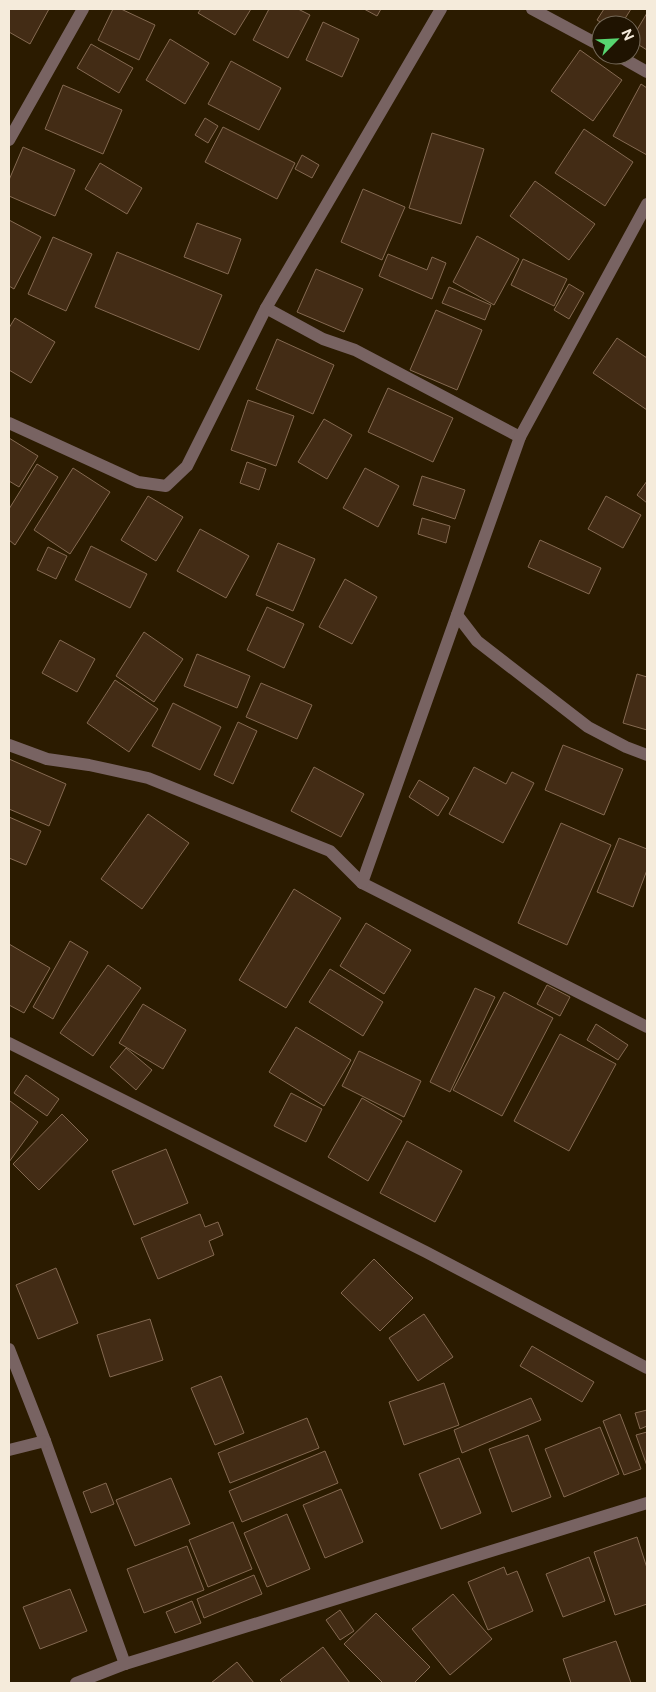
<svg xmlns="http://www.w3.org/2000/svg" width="656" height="1692" viewBox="0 0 656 1692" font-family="'Public Sans',sans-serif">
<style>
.building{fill:#432c15;stroke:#846951}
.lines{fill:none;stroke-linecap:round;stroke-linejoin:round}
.street{stroke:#786362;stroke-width:12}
</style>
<rect width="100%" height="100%" fill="#2b1b00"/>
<g class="building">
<polygon points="9,9 49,9 30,44 9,32"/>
<polygon points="113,9 121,9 155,25 139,60 98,40"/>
<polygon points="201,9 251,9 235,35 198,13"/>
<polygon points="269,9 298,9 310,15 288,58 253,40"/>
<polygon points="364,9 381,9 377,16"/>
<polygon points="604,9 631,9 621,25 605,25 597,20"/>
<polygon points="647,13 647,50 631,40"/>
<polygon points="323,22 359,39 342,77 306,60"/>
<polygon points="170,39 209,63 185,104 146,80"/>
<polygon points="91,44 133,68 119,93 77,68"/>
<polygon points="580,50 622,80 593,121 551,91"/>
<polygon points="231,61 281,88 259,130 208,104"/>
<polygon points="641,84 647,88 647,155 613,136"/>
<polygon points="63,85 122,110 103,154 45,129"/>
<polygon points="205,118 218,126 208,143 195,135"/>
<polygon points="223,127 295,163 277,199 205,162"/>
<polygon points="584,129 633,162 605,206 555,173"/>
<polygon points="432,133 484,149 461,224 409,208"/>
<polygon points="23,147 75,170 55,216 9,196 9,180"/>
<polygon points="302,155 319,165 312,178 295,169"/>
<polygon points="100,163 142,188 127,214 85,189"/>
<polygon points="535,181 595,224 569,260 510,216"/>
<polygon points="363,189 405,207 382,260 341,242"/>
<polygon points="9,220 41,237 14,289 9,286"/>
<polygon points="197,223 241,239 228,274 184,257"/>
<polygon points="477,236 519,259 494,305 453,282"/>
<polygon points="53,237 92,254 66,311 28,294"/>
<polygon points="117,252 222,295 199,350 95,307"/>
<polygon points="388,254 427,270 432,257 446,263 432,299 379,276"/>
<polygon points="523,259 567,279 554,306 511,285"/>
<polygon points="316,269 363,289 344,332 297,312"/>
<polygon points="569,284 584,293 569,319 554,310"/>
<polygon points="449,287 491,305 485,320 442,303"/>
<polygon points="436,310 482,330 457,390 410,370"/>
<polygon points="15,318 55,342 31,383 9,370 9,328"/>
<polygon points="617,338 647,358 647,410 593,373"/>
<polygon points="277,339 334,365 313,414 256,389"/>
<polygon points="388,388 453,418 433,462 368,432"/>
<polygon points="248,400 294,416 276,466 231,450"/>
<polygon points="324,419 352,435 327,479 298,462"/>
<polygon points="9,438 38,456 19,487 9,481"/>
<polygon points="247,462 266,469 259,490 240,483"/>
<polygon points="37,464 58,477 15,545 9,540 9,509"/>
<polygon points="73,468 110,492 70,554 34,530"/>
<polygon points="365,468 399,486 378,527 343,508"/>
<polygon points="422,476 465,490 455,519 413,505"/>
<polygon points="647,481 647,503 637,495"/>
<polygon points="148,496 183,517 156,561 121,540"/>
<polygon points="606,496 641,515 623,548 588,529"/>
<polygon points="422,518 450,526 446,543 418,534"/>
<polygon points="200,529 249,556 226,598 177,571"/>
<polygon points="540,540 601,568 589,594 528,567"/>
<polygon points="278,543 315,559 293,611 256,595"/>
<polygon points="91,546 147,574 130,608 75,580"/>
<polygon points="48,547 67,556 56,579 37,570"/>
<polygon points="345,579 377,597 352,644 319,627"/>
<polygon points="267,607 304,624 284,668 247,650"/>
<polygon points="144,632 183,659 154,702 116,676"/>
<polygon points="60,640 95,659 77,692 42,673"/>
<polygon points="197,654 250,676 237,708 184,686"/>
<polygon points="637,674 647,677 647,730 623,723"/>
<polygon points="115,680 158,709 129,752 87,723"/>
<polygon points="261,683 312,705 297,739 246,717"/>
<polygon points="173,703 221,727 200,770 152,746"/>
<polygon points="238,722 257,731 233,784 214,775"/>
<polygon points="563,745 623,769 604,815 545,790"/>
<polygon points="9,759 66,784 49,826 9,809"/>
<polygon points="314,767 364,794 341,837 291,811"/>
<polygon points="474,767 506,784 512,772 534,783 503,843 449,814"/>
<polygon points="419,780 449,798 438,816 409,797"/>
<polygon points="148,814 189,843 142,909 101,879"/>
<polygon points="9,817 41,831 26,865 9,858"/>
<polygon points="561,823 611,845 567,945 518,923"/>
<polygon points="619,838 647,849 647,870 633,907 597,892"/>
<polygon points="294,889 341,918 286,1008 239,980"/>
<polygon points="366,923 411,950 384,994 340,966"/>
<polygon points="70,941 88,952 53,1019 33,1007"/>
<polygon points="9,944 50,968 24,1013 9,1005"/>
<polygon points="108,965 141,988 93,1056 60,1033"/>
<polygon points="330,969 383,1002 363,1036 309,1002"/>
<polygon points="547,985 570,997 560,1016 537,1004"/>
<polygon points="475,988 495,997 450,1092 430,1082"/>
<polygon points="504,992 553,1018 502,1116 453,1090"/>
<polygon points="143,1004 186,1030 163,1069 119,1043"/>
<polygon points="596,1024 628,1045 618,1060 587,1040"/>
<polygon points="296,1027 351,1060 324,1106 269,1072"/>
<polygon points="560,1034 616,1064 569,1151 514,1121"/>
<polygon points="126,1048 152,1070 136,1090 110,1067"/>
<polygon points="359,1051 421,1081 404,1117 342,1086"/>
<polygon points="26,1075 59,1099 47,1116 14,1093"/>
<polygon points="291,1093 322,1109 306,1142 274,1126"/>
<polygon points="362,1098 402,1121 368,1181 328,1157"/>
<polygon points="10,1101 38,1122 9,1162 9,1102"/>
<polygon points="62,1114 88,1140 39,1190 13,1164"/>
<polygon points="407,1141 462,1171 435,1222 380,1193"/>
<polygon points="166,1149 188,1203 134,1225 112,1171"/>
<polygon points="200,1214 205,1227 218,1222 223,1235 209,1241 214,1255 158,1279 141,1238"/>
<polygon points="374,1259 413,1298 380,1331 341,1293"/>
<polygon points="56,1268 78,1323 38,1339 16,1285"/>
<polygon points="424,1314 453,1357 418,1381 389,1338"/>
<polygon points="150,1319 163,1360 110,1377 97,1335"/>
<polygon points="532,1346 594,1382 582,1402 520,1366"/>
<polygon points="221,1376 244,1433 215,1445 191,1388"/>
<polygon points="444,1383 459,1425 404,1445 389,1402"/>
<polygon points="531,1398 541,1420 462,1453 454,1430"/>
<polygon points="647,1410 647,1426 640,1429 635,1413"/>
<polygon points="620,1414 641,1469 624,1475 603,1421"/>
<polygon points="307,1418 319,1448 230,1483 218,1453"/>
<polygon points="600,1427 619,1474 564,1497 545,1449"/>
<polygon points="647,1432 647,1466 636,1435"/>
<polygon points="528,1435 551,1497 512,1512 489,1449"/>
<polygon points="325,1451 338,1483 242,1522 229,1491"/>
<polygon points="459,1458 481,1513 441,1529 419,1474"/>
<polygon points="171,1478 190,1524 135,1546 116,1500"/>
<polygon points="106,1483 114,1504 91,1513 83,1492"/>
<polygon points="341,1489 363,1542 325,1558 303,1505"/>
<polygon points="287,1514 310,1569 267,1587 244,1533"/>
<polygon points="233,1522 252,1569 208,1587 189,1540"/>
<polygon points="637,1537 647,1568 647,1604 615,1615 594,1552"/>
<polygon points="187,1546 204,1590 144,1613 127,1569"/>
<polygon points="589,1557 605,1601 563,1617 546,1574"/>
<polygon points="504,1567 507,1575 517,1571 533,1611 488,1630 468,1582"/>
<polygon points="254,1575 262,1594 204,1618 197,1599"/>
<polygon points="70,1589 87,1631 40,1649 23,1607"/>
<polygon points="453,1594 492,1639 450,1675 412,1629"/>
<polygon points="192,1601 201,1623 175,1633 166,1612"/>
<polygon points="340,1610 354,1631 340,1640 326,1620"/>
<polygon points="376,1613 430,1667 414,1683 383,1683 344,1644"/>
<polygon points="616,1641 631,1683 571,1683 563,1659"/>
<polygon points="323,1647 350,1683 283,1683 280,1680"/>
<polygon points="237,1662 254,1683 211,1683"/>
</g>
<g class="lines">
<g class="street">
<polyline points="532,9 601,46"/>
<polyline points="617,55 647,72"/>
<polyline points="9,140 83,9"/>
<polyline points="266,308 323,339 355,350 520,437"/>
<polyline points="9,423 138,482 166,486 187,466 266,308 441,9"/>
<polyline points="457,615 477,641 588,727 626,747 647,755"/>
<polyline points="9,745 47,759 89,765 148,778 330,851 362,883 647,1027"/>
<polyline points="362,883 520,437 647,204"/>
<polyline points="9,1043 426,1252 647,1368"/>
<polyline points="9,1349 45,1441 125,1664"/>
<polyline points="9,1450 45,1441"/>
<polyline points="76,1683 125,1664 647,1503"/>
</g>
</g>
<rect width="656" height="1692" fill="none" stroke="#f5ebdb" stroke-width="20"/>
<g transform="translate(616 40) rotate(66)"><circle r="24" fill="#1f1301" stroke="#756958"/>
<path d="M0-4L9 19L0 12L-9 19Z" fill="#57d570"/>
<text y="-8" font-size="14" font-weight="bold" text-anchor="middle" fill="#f5ebdb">N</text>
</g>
</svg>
